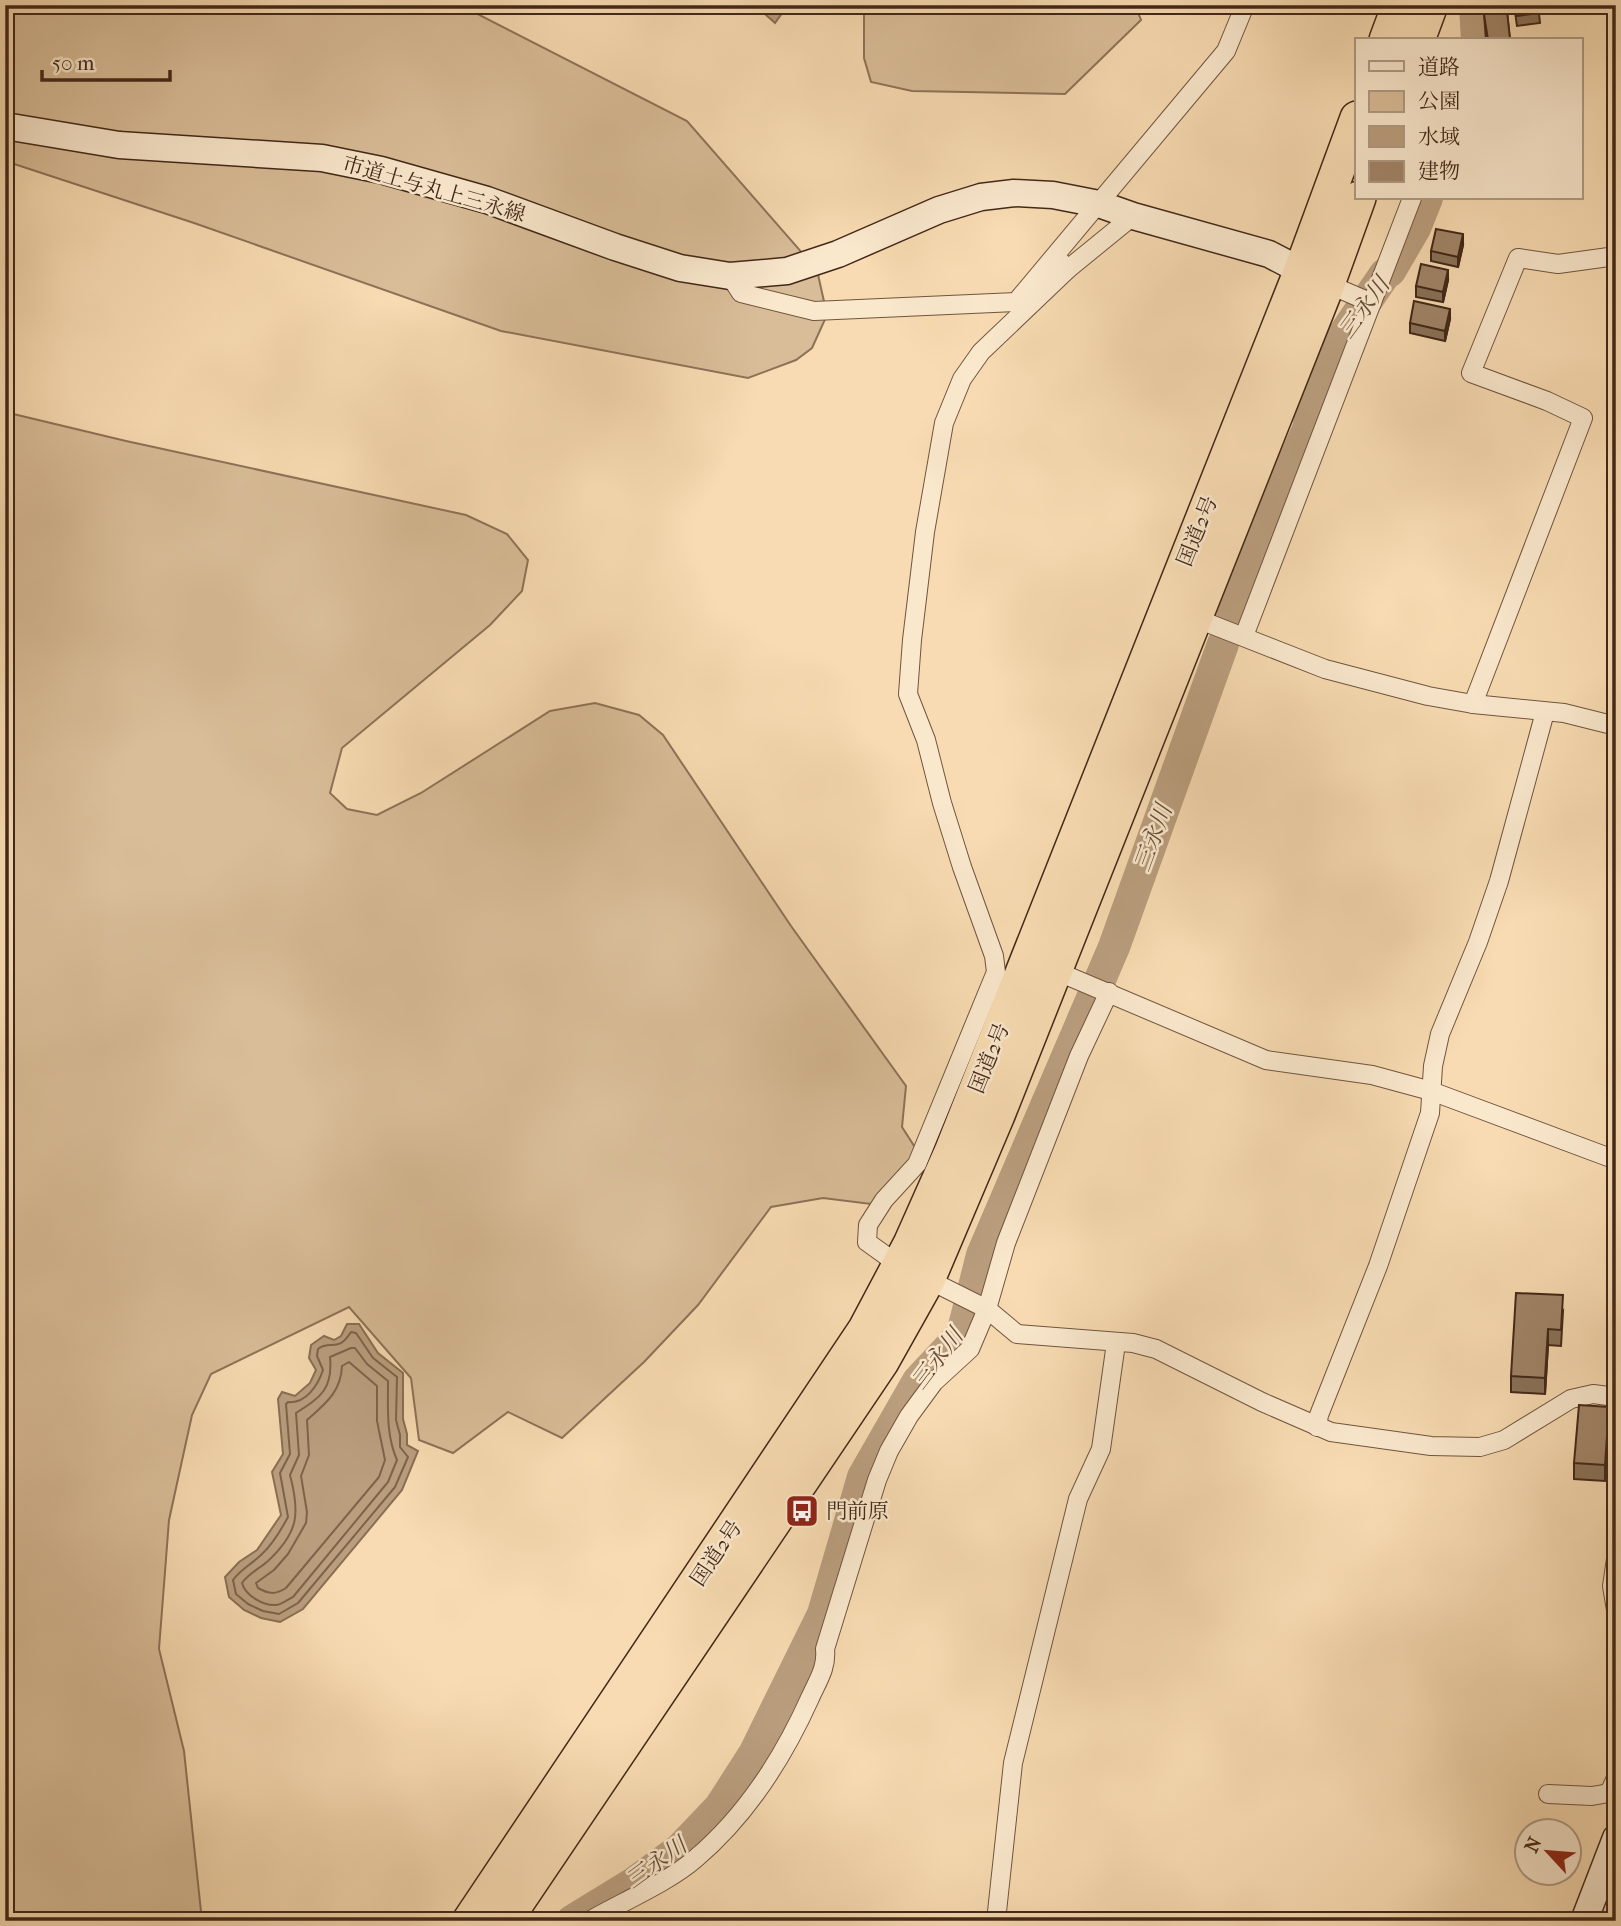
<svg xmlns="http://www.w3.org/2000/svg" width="1621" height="1926" viewBox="0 0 1621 1926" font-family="'IM FELL French Canon','Noto Serif JP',serif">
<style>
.green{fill:#d9bd98;stroke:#8e7258;stroke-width:2}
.water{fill:#ba9e7e;stroke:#8a6f55;stroke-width:2}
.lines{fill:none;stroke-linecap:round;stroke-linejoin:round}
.shore{stroke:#7e634b;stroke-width:2}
.river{stroke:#ba9e7e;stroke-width:32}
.street-casing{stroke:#70553e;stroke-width:20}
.secondary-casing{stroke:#422818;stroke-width:29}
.highway-casing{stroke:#422818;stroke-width:36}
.street{stroke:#fae8cd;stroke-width:18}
.secondary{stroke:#fae8cd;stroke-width:26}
.highway{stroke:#f8dbb2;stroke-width:33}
.wall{fill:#8a7259;stroke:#422818;stroke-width:2}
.shaded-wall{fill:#715d49;stroke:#422818;stroke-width:2}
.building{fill:#a18568;stroke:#422818;stroke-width:2}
.labels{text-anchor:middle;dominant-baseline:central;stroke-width:5;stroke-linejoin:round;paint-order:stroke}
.street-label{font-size:21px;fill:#422818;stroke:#fae8cd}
.poi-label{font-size:21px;fill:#422818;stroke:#fae8cd;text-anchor:start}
.water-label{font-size:23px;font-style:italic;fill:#664b37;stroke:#fae8cd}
</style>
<rect width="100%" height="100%" fill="#f8dbb2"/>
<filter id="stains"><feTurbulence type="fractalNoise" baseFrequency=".00286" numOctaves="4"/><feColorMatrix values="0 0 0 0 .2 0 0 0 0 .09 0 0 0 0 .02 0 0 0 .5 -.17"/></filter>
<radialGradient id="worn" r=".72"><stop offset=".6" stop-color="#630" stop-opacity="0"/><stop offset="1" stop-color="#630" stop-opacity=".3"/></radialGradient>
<g class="green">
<polygon points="5,5 460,5 687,121 817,270 827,315 812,348 796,360 748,378 501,331 194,223 5,161"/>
<polygon points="864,5 1135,5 1141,20 1065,94 912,91 871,82 864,58"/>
<polygon points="5,412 126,441 466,515 507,534 528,560 522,591 490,625 342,748 330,793 347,809 377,815 421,793 550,711 595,703 639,715 663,735 791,926 906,1086 902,1127 918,1152 871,1204 823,1198 771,1207 698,1305 644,1362 562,1438 508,1412 453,1453 419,1440 411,1378 349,1307 211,1374 192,1415 169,1520 159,1649 184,1751 202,1921 5,1921"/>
</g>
<g class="water">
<polygon points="755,5 788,5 775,23"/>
<polygon points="347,1324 359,1324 378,1353 403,1373 403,1419 407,1434 407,1445 418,1451 402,1490 303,1609 280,1622 261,1618 244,1610 229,1597 225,1577 239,1562 257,1550 281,1515 272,1472 283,1454 278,1399 282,1392 295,1396 310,1383 316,1370 309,1358 311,1345 324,1336 334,1340 341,1336"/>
</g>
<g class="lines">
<g class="shore">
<path d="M351,1332L356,1333L373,1358L397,1377L396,1420L400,1435V1447L408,1457L395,1487L298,1603L279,1614L263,1611L248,1604L236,1594L233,1580C241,1569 252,1564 262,1554C273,1544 281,1530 288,1517L280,1473L290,1454L286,1404L288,1402C306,1404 318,1385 323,1370L317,1356L318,1349C331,1339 337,1354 351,1332Z"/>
<path d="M351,1348H355L367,1364L388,1381C388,1408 386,1435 397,1460L388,1482L293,1597C288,1599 281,1605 276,1605C263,1606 245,1595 242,1583C249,1573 259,1569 268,1561C299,1532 300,1513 290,1475L299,1455L296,1413C321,1397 333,1389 330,1357Z"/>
<path d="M349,1362L377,1386V1421L385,1460L379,1477L286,1588C275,1595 269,1594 258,1588L256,1583L274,1570L288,1554L306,1523L307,1512L301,1476L309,1455L307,1420C325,1404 341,1392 342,1366Z"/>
</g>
<g class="river">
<polyline points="1475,5 1477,40"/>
<polyline points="1232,617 1263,530 1308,429 1315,389 1335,347 1385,274 1390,271 1415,228 1427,198"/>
<polyline points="572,1921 634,1883 679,1850 720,1807 754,1754 823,1614 863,1477 918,1381 962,1334 982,1255 1114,947 1223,644"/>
</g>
<defs>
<g id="street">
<polyline points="1060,261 1068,269 1133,216"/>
<polyline points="1068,269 981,352 962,379 944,423 925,532 912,640 908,694 926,740 942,803 962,867 994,956 996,972 917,1164 884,1200 868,1225 867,1242 899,1265 987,1309 1017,1334 1133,1343 1156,1349 1262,1402 1331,1432 1431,1446 1480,1447 1504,1440 1571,1399 1593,1394 1616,1397"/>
<polyline points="730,276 741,293 814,311 1016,302 1226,51 1245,5"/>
<polyline points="1328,284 1372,303"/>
<polyline points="1195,618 1325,669 1428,696 1473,704 1564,713 1616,726"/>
<polyline points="1244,636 1412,198"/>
<polyline points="1473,704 1583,418 1547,401 1471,373 1518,258 1558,264 1616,256"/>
<polyline points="1056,971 1266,1060 1372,1075 1431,1091 1616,1160"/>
<polyline points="1317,1427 1319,1415 1378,1266 1430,1113 1433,1066 1440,1034 1478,942 1499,881 1545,712"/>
<polyline points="1616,1559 1612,1586 1616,1610"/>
<polyline points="1548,1794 1592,1796 1609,1793 1616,1778"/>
<path d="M589,1921C620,1903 669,1882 695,1859C746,1816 783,1758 810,1698C818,1680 827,1668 825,1649L877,1480L889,1451L909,1416L934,1382L970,1349L987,1309L1006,1243L1079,1056L1109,992"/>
<polyline points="996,1921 1013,1763 1078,1499 1101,1449 1116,1343"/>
</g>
<g id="secondary">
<polyline points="5,126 119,145 322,158 381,170 487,200 615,247 680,268 730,276 787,271 838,254 939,210 981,197 1014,193 1053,195 1099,204 1133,216 1269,254 1317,279"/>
<polyline points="1584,1921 1616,1838"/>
</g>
<g id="highway">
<polyline points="1386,40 1399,5"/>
<polyline points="1418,40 1431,5"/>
<polyline points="469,1921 865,1329 910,1244 951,1152 1301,270 1357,118"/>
<polyline points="505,1921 882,1362 928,1280 998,1115 1328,284 1359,198"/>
</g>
</defs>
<use href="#street" class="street-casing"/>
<use href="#secondary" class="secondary-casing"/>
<use href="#highway" class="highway-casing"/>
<use href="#street" class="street"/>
<use href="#secondary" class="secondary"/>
<use href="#highway" class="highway"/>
</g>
<g class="wall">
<polygon points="1514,5 1538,5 1540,23 1517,26"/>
<polygon points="1507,11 1510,40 1486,40 1484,14"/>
<polygon points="1463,245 1458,267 1431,261 1431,251"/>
<polygon points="1448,280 1443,302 1416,297 1416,286"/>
<polygon points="1450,319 1445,341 1410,333 1410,323"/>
<polygon points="1563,1311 1561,1346 1548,1345 1545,1394 1511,1392 1511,1376"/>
<polygon points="1609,1423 1605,1481 1574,1479 1574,1463"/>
</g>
<g class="shaded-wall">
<polygon points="1463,234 1463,245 1458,267 1458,257"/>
<polygon points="1448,270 1448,280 1443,302 1443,292"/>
<polygon points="1450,309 1450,319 1445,341 1445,331"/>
<polygon points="1548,1329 1548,1345 1545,1394 1545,1378"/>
<polygon points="1609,1407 1609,1423 1605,1481 1605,1465"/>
</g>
<g class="building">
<polygon points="1516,5 1538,5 1540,13 1517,16"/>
<polygon points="1507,11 1510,39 1488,40 1484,14"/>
<polygon points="1436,229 1463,234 1458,257 1431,251"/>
<polygon points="1421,264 1448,270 1443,292 1416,286"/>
<polygon points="1414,301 1450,309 1445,331 1410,323"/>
<polygon points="1516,1293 1563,1295 1561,1330 1548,1329 1545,1378 1511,1376"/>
<polygon points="1579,1405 1609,1407 1605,1465 1574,1463"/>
</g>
<defs>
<symbol id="bus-square" viewBox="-11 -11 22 22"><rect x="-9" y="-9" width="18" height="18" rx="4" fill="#8f2418" stroke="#fae8cd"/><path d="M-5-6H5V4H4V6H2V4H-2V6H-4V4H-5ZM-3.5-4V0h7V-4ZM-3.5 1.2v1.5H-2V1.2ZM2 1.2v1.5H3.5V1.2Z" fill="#fff"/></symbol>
</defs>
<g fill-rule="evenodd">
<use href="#bus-square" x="783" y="1492" width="38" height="38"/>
</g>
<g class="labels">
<g class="street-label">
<text transform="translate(434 189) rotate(16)">市道土与丸上三永線</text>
<text transform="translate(1197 531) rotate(-68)">国道2号</text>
<text transform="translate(989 1058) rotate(-68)">国道2号</text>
<text transform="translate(716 1553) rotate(-56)">国道2号</text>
</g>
<g class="poi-label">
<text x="826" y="1511">門前原</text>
</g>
<g class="water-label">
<text transform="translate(1364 308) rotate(-54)">三永川</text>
<text transform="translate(1153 838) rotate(-70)">三永川</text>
<text transform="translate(937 1359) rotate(-53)">三永川</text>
<text transform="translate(656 1863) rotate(-36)">三永川</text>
</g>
</g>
<rect width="1621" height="1926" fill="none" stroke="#f8dbb2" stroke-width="28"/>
<rect x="7" y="7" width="1607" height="1912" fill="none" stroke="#422818" stroke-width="3.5"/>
<rect x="14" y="14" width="1593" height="1898" fill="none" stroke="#422818" stroke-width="2"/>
<rect x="1355" y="38" width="228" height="161" fill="#fae8cd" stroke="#b09b85" stroke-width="2"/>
<rect x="1369" y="61" width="35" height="10" fill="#fae8cd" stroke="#b09b85" stroke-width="2"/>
<text x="1418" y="74" font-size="21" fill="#422818">道路</text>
<rect x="1369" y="91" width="35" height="21" fill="#d9bd98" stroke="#b09b85" stroke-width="2"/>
<text x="1418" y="108" font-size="21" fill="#422818">公園</text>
<rect x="1369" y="126" width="35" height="21" fill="#ba9e7e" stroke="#b09b85" stroke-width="2"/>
<text x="1418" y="144" font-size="21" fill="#422818">水域</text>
<rect x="1369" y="161" width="35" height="21" fill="#a18568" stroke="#b09b85" stroke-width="2"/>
<text x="1418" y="178" font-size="21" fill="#422818">建物</text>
<g transform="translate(1548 1852) rotate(296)"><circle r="33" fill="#fae8cd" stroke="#b09b85" stroke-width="2"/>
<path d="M0-5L12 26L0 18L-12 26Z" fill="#8f2418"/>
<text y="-10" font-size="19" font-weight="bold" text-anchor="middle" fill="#422818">N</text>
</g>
<path d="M42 70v10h128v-10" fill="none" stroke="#422818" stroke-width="3.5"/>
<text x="52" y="70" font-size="21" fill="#422818" stroke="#fae8cd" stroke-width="5" paint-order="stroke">50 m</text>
<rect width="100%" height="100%" filter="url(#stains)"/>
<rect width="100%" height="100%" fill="url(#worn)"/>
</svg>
